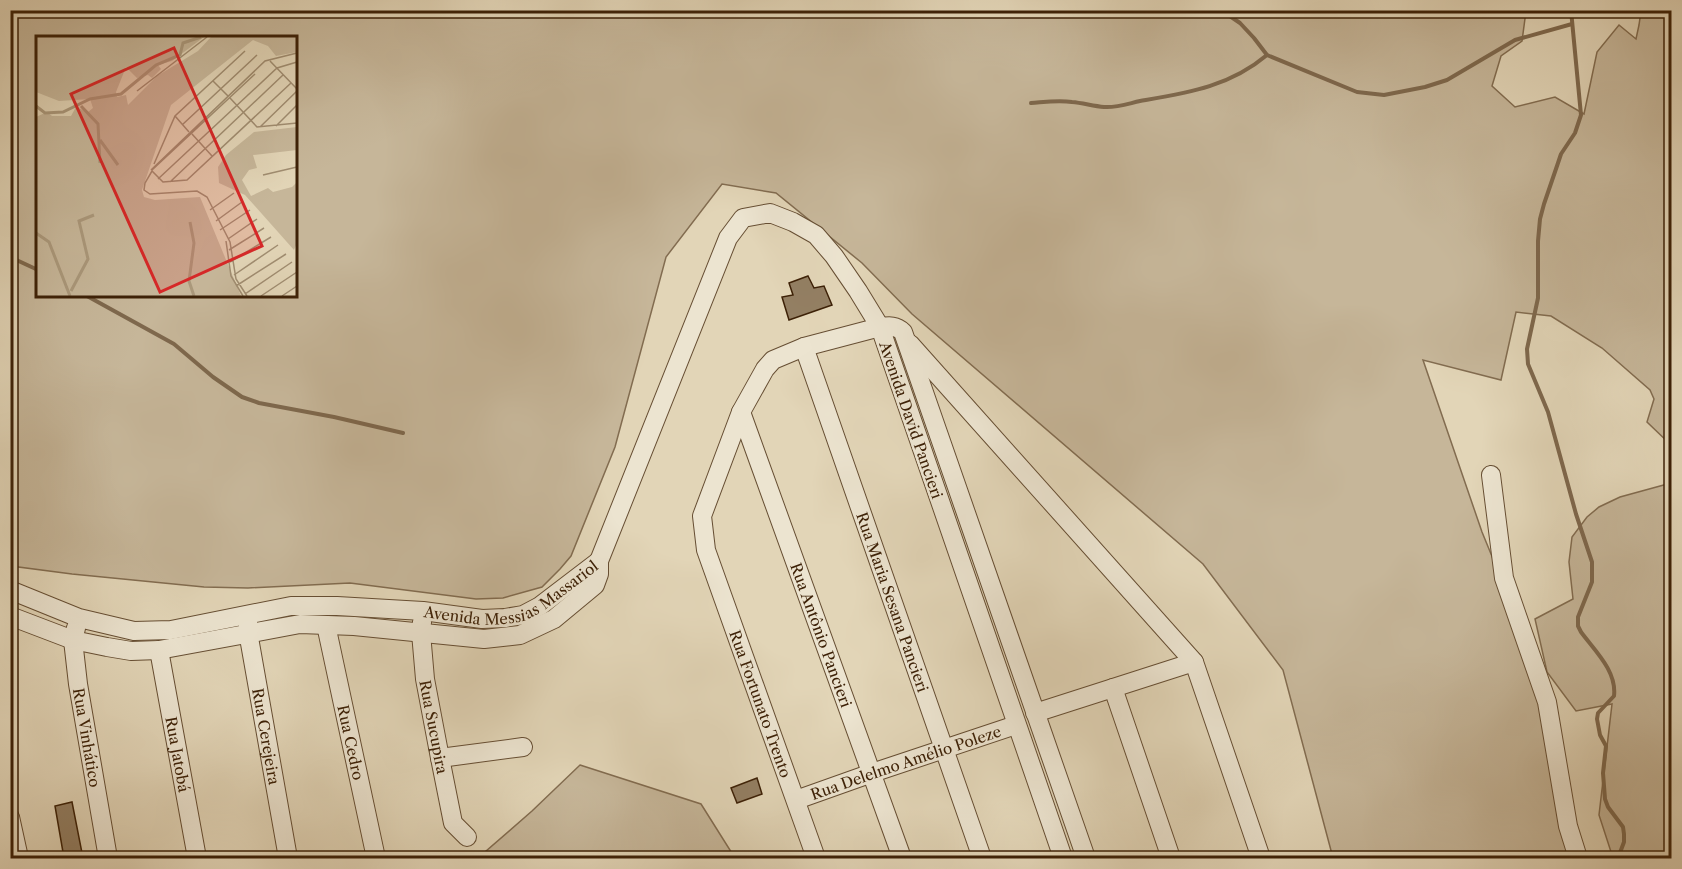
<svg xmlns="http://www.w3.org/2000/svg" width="1682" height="869" viewBox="0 0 1682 869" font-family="'Libre Caslon Text',serif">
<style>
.green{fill:#c6b699;stroke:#826c50;stroke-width:1.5;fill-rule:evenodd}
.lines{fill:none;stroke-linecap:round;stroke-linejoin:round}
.stream{stroke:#7e684d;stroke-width:4}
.building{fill:#937f63;stroke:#3d2107;stroke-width:1.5}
.minor-casing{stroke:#664e33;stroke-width:20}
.minor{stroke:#ece4d0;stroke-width:18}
.labels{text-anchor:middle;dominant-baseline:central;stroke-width:4.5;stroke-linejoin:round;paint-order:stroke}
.street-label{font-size:15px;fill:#3d2107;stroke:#ece4d0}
.inset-river{fill:none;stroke:#aa987b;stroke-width:3}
.inset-road{fill:none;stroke:#a08d71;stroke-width:1.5}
.view{fill:#d62828;fill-opacity:0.15;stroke:#d62828;stroke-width:3}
.inset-edge{fill:none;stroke:#3d2107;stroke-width:3}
</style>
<rect width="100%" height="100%" fill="#e2d5b7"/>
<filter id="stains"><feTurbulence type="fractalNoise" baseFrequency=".00333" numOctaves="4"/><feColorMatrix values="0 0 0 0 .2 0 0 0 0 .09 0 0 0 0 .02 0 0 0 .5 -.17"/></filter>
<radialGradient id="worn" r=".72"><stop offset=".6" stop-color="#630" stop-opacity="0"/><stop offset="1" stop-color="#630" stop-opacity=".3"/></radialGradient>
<g class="green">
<path d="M11,11H1526L1522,41L1501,56L1492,86L1515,107L1555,97L1584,114L1597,52L1619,25L1636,39L1639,25L1641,11H1671V445L1647,422L1654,399L1650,390L1602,348L1551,316L1516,312L1501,380L1423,360L1482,532L1537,666L1571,858H1333L1283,670L1203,564L912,314L862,263L776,193L722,184L666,257L615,447L571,556L560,569L542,587L503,598L476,599L350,583L248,588L204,587L72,574L11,566ZM38,38H296V296H38Z"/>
<polygon points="1671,483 1671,858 1613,858 1599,815 1612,704 1576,711 1547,672 1535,619 1573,599 1569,562 1572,537 1587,517 1599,507 1620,497"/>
<polygon points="580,765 701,804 735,858 478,858 532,811"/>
</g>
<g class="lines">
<g class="stream">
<polyline points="1221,10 1240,23 1254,38 1267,55 1357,92 1384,95 1425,87 1447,80 1515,40 1572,24"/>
<path d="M1571,10L1581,115L1575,133L1561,154L1558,163L1544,204L1540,219L1538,241V298L1527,349L1528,364L1548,412L1576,514L1592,562V582L1578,617V626L1581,632C1595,651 1617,671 1614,696L1598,713L1597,719L1600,735L1606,746L1603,773L1605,799L1608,807L1623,827L1624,834V842L1618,858"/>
<path d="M1031,103C1045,102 1058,100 1072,102C1083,103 1093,106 1104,107C1116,108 1127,104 1140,101C1187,93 1229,87 1267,55"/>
<polyline points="10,257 38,270"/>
<polyline points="87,296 174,344 213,377 242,397 259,403 334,417 403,433"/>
</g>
</g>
<g class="building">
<polygon points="808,276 814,288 824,286 832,305 789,320 782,297 793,295 789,283"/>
<polygon points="757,778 762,794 737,803 731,788"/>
<polygon points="72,802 83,858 64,858 55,806"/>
</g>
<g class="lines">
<defs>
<g id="minor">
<polyline points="910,344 1194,662 1261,858"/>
<path id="s1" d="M804,347L982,858"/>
<path id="s2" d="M741,412L902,858"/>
<polyline points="1491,475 1504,578 1547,702 1568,826 1578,858"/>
<path id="s3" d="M10,590L79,618L134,631L171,630L291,606H337L423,611L482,619L505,618L523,615L540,606L599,561"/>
<path id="s4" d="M10,616L73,640L107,647L131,651L159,650L300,624L354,626L484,639L520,635L554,619L595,585L599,574V561L728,238L743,218L770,213L793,222L816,235L834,256L858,291L880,327L804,347L773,360L765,369L741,412L702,516L706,550L816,858"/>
<path id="s5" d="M248,621V632L288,858"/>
<path id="s6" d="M422,622L421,633L425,679L440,758L453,823L467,837"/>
<path id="s7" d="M326,625L376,858"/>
<path id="s8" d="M76,628L73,640L78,684L108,858"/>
<path id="s9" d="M159,650L197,858"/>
<polyline points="1113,688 1171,858"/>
<polyline points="1035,713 1194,662"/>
<polyline points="440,758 523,747"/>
<path id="s10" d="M796,800L872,773L1016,725"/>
<polyline points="10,817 19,858"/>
<path d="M1063,858L880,327C889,326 896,325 903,332L1086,858"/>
</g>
</defs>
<use href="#minor" class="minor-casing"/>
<use href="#minor" class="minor"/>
</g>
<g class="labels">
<g class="street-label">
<text transform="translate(911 420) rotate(71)">Avenida David Pancieri</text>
<text stroke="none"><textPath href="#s3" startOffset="518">Avenida Messias Massariol</textPath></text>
<text stroke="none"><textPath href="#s1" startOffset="270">Rua Maria Sesana Pancieri</textPath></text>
<text stroke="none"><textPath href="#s2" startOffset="237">Rua Antônio Pancieri</textPath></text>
<text stroke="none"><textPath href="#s4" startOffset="1680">Rua Fortunato Trento</textPath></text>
<text stroke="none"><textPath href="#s6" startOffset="106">Rua Sucupira</textPath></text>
<text stroke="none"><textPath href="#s5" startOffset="117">Rua Cerejeira</textPath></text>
<text stroke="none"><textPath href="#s8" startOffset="111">Rua Vinhático</textPath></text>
<text stroke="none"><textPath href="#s7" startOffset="120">Rua Cedro</textPath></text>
<text stroke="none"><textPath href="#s9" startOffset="106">Rua Jatobá</textPath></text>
<text stroke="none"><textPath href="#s10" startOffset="116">Rua Delelmo Amélio Poleze</textPath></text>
</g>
</g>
<g transform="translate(36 36)">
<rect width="261" height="261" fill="#e2d5b7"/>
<path d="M0,1H168L136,25L122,29L125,33L116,42L112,39L101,42L90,31L80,56L81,61L90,59L92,69L121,40L162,15L175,1H261V16L240,20L232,10L217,4L135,69L106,154L108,161L119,164L164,161L205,260H0V81L11,76L16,80H35L40,71L52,76L57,72L54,63L23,65L0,56ZM261,91V114L217,119L221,132L213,134L206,144L215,160L232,152L237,156L256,151L261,146V207L258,214L209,159L183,147L182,131L190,119L218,96Z" fill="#c6b699"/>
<path class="inset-river" d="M0,70L9,77L27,76L54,63L85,58L120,29L144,19L147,7L165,1M45,70L62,88L64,127M64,104L82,129M154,186L158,207L153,245L158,260M0,197L13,206L34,260M35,255L52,223L43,185L58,179"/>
<path class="inset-road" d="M234,25L261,53M177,45L192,60M101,55L171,1M194,62L221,91L261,87M139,80L153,96M146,89L221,19M240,90L261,69M224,91L261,55M156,98L176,120M118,128L139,80L209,15M115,134L229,25L261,17M116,134L219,38M227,139L261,131M122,143L241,32L261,26M134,146L247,39M174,174L198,157M180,185L206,166M184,194L214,174M192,203L221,183M190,205L195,240L207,260M193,214L228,192M194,226L235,201M198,239L242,209M200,250L250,218M209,258L256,226M211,260L200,243L194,206L171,161L161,155L114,158L108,154L109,147L116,135L127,146L151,144L255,47M225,260L261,236M246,260L261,250"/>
<path class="view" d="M138,12L226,210L124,256L35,58Z"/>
<rect width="261" height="261" class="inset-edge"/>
</g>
<rect width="1682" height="869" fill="none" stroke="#e2d5b7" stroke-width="36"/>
<rect x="12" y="12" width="1658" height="845" fill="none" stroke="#3d2107" stroke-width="3"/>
<rect x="18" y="18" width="1646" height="833" fill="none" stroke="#3d2107" stroke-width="1.5"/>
<rect width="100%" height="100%" filter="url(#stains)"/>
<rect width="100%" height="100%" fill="url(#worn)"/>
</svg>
